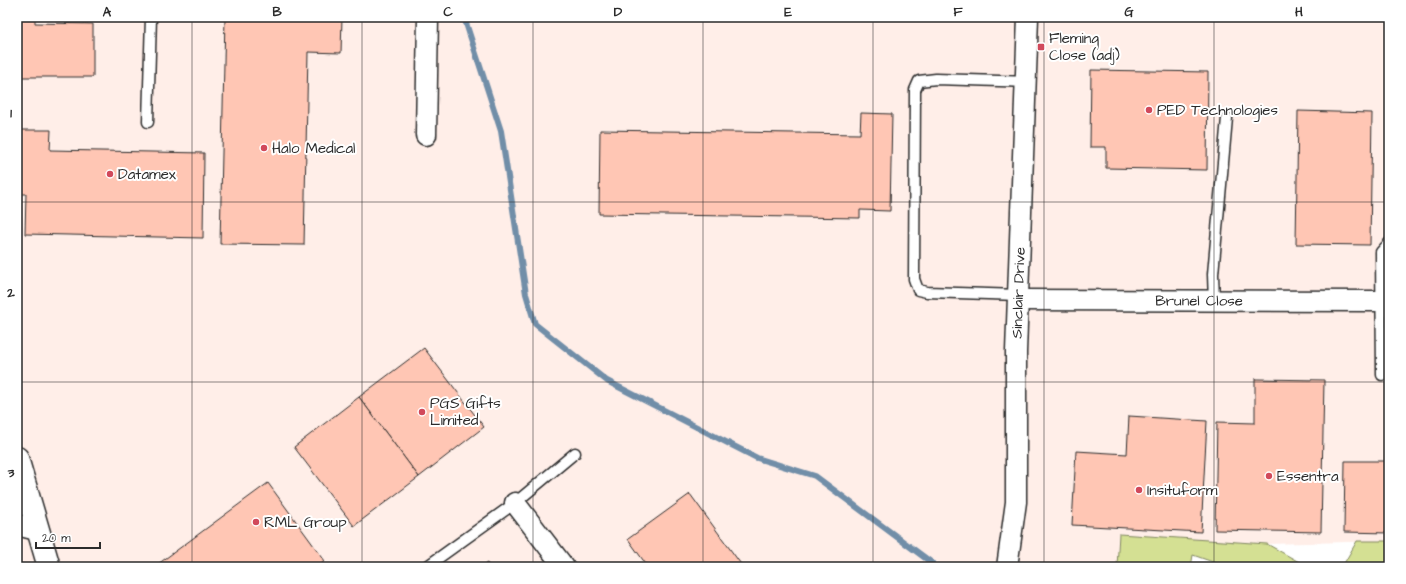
<svg xmlns="http://www.w3.org/2000/svg" width="1406" height="584" viewBox="0 0 1406 584" font-family="'Architects Daughter',sans-serif">
<style>
.built{fill:#ffeee8}
.green{fill:#d4e093;stroke:#80865f}
.lines{fill:none;stroke-linecap:round;stroke-linejoin:round}
.stream{stroke:#718ea8;stroke-width:6}
.building{fill:#ffc6b4;stroke:#2b2b2b}
.lane-casing{stroke:#2b2b2b;stroke-width:13}
.street-casing{stroke:#2b2b2b;stroke-width:23}
.secondary-casing{stroke:#2b2b2b;stroke-width:25}
.lane{stroke:#fff;stroke-width:10}
.street{stroke:#fff;stroke-width:20}
.secondary{stroke:#fff;stroke-width:22}
.grid{fill:none;stroke:#2b2b2b;stroke-width:1;stroke-opacity:0.55}
.poi-dot{fill:#d1495b;stroke:#fff;stroke-width:1.5}
.labels{text-anchor:middle;dominant-baseline:central;stroke-width:4;stroke-linejoin:round;paint-order:stroke}
.poi-label{font-size:15px;fill:#2b2b2b;stroke:#fff;text-anchor:start}
.street-label{font-size:15px;fill:#2b2b2b;stroke:#fff}
.neatline{fill:none;stroke:#2b2b2b;stroke-width:1.5}
.grid-label{font-size:13px;text-anchor:middle;font-weight:bold;fill:#2b2b2b}
</style>
<rect width="100%" height="100%" fill="#fff"/>
<filter id="ink" filterUnits="userSpaceOnUse"><feTurbulence type="fractalNoise" baseFrequency=".025" numOctaves="2"/><feDisplacementMap in="SourceGraphic" scale="8" xChannelSelector="R" yChannelSelector="G"/><feConvolveMatrix kernelMatrix="1 2 1 2 8 2 1 2 1" color-interpolation-filters="sRGB"/></filter>
<g filter="url(#ink)">
<polygon class="built" points="17,17 1389,17 1389,541 1267,544 1119,534 1117,567 17,567"/>
<g class="green">
<polygon points="1119,534 1267,544 1308,567 1227,567 1193,555 1191,567 1117,567"/>
<polygon points="1357,541 1389,541 1389,567 1342,567"/>
</g>
<g class="lines">
<polyline class="stream" points="464,17 501,131 526,294 535,324 607,381 757,458 815,476 932,563"/>
</g>
<g class="building">
<polygon points="17,17 35,17 35,23 93,24 93,77 17,77"/>
<polygon points="225,17 342,17 341,53 308,52 304,245 220,244"/>
<polygon points="1091,70 1208,72 1207,170 1106,168 1106,147 1090,147"/>
<polygon points="1298,111 1372,113 1370,245 1296,244"/>
<polygon points="861,113 892,114 890,211 860,210 860,218 599,214 600,130 860,134"/>
<polygon points="17,130 51,130 50,150 204,153 203,238 25,234 26,194 17,194"/>
<polygon points="424,348 484,427 419,477 359,397"/>
<polygon points="1255,379 1324,380 1321,532 1215,530 1217,422 1255,423"/>
<polygon points="359,397 419,477 354,526 294,447"/>
<polygon points="1129,416 1207,421 1201,532 1072,525 1076,451 1127,454"/>
<polygon points="1345,461 1389,461 1389,533 1344,532"/>
<polygon points="268,483 325,561 317,567 154,567"/>
<polygon points="690,494 743,567 648,567 628,539"/>
<polygon points="487,563 490,567 480,567"/>
</g>
<g class="lines">
<defs>
<g id="lane">
<polyline points="148,122 151,17"/>
<polyline points="1019,295 927,292 918,290 914,279 915,90 919,81 936,79 1027,82"/>
<polyline points="1214,302 1213,274 1227,118"/>
<polyline points="1382,375 1381,252 1389,243"/>
<polyline points="426,567 515,503 575,453"/>
</g>
<g id="street">
<polyline points="426,135 428,17"/>
<path id="s1" d="M1019,300L1380,301"/>
<polyline points="515,503 564,567"/>
<polyline points="17,525 37,530"/>
<path id="s2" d="M1007,567L1016,502V352L1028,17"/>
</g>
<polyline id="secondary" points="17,458 49,567"/>
</defs>
<use href="#lane" class="lane-casing"/>
<use href="#street" class="street-casing"/>
<use href="#secondary" class="secondary-casing"/>
<use href="#lane" class="lane"/>
<use href="#street" class="street"/>
<use href="#secondary" class="secondary"/>
</g>
</g>
<path class="grid" d="M192,17V567M362,17V567M533,17V567M703,17V567M873,17V567M1044,17V567M1214,17V567M17,202H1389M17,382H1389"/>
<g class="poi-dot">
<rect x="1037" y="43" width="8" height="8" rx="2"/>
<circle cx="1149" cy="110" r="4"/>
<circle cx="264" cy="148" r="4"/>
<circle cx="110" cy="174" r="4"/>
<circle cx="422" cy="412" r="4"/>
<circle cx="1269" cy="476" r="4"/>
<circle cx="1139" cy="490" r="4"/>
<circle cx="256" cy="522" r="4"/>
</g>
<g class="labels">
<g class="poi-label">
<text x="1049" y="38">Fleming<tspan x="1049" dy="17">Close (adj)</tspan></text>
<text x="1157" y="110">PED Technologies</text>
<text x="272" y="148">Halo Medical</text>
<text x="118" y="174">Datamex</text>
<text x="430" y="403">PGS Gifts<tspan x="430" dy="17">Limited</tspan></text>
<text x="1277" y="476">Essentra</text>
<text x="1147" y="490">Insituform</text>
<text x="264" y="522">RML Group</text>
</g>
<g class="street-label">
<text stroke="none"><textPath href="#s2" startOffset="275">Sinclair Drive</textPath></text>
<text stroke="none"><textPath href="#s1" startOffset="180">Brunel Close</textPath></text>
</g>
</g>
<rect width="1406" height="584" fill="none" stroke="#fff" stroke-width="44"/>
<path d="M36 542v6h64v-6" fill="none" stroke="#2b2b2b" stroke-width="2"/>
<text x="42" y="542" font-size="12" fill="#2b2b2b" stroke="#ffffff" stroke-width="3" paint-order="stroke">20 m</text>
<rect x="22" y="22" width="1362" height="540" class="neatline"/>
<g class="grid-label">
<text x="107" y="16">A</text>
<text x="277" y="16">B</text>
<text x="448" y="16">C</text>
<text x="618" y="16">D</text>
<text x="788" y="16">E</text>
<text x="958" y="16">F</text>
<text x="1129" y="16">G</text>
<text x="1299" y="16">H</text>
<text x="11" y="117">1</text>
<text x="11" y="297">2</text>
<text x="11" y="477">3</text>
</g>
</svg>
